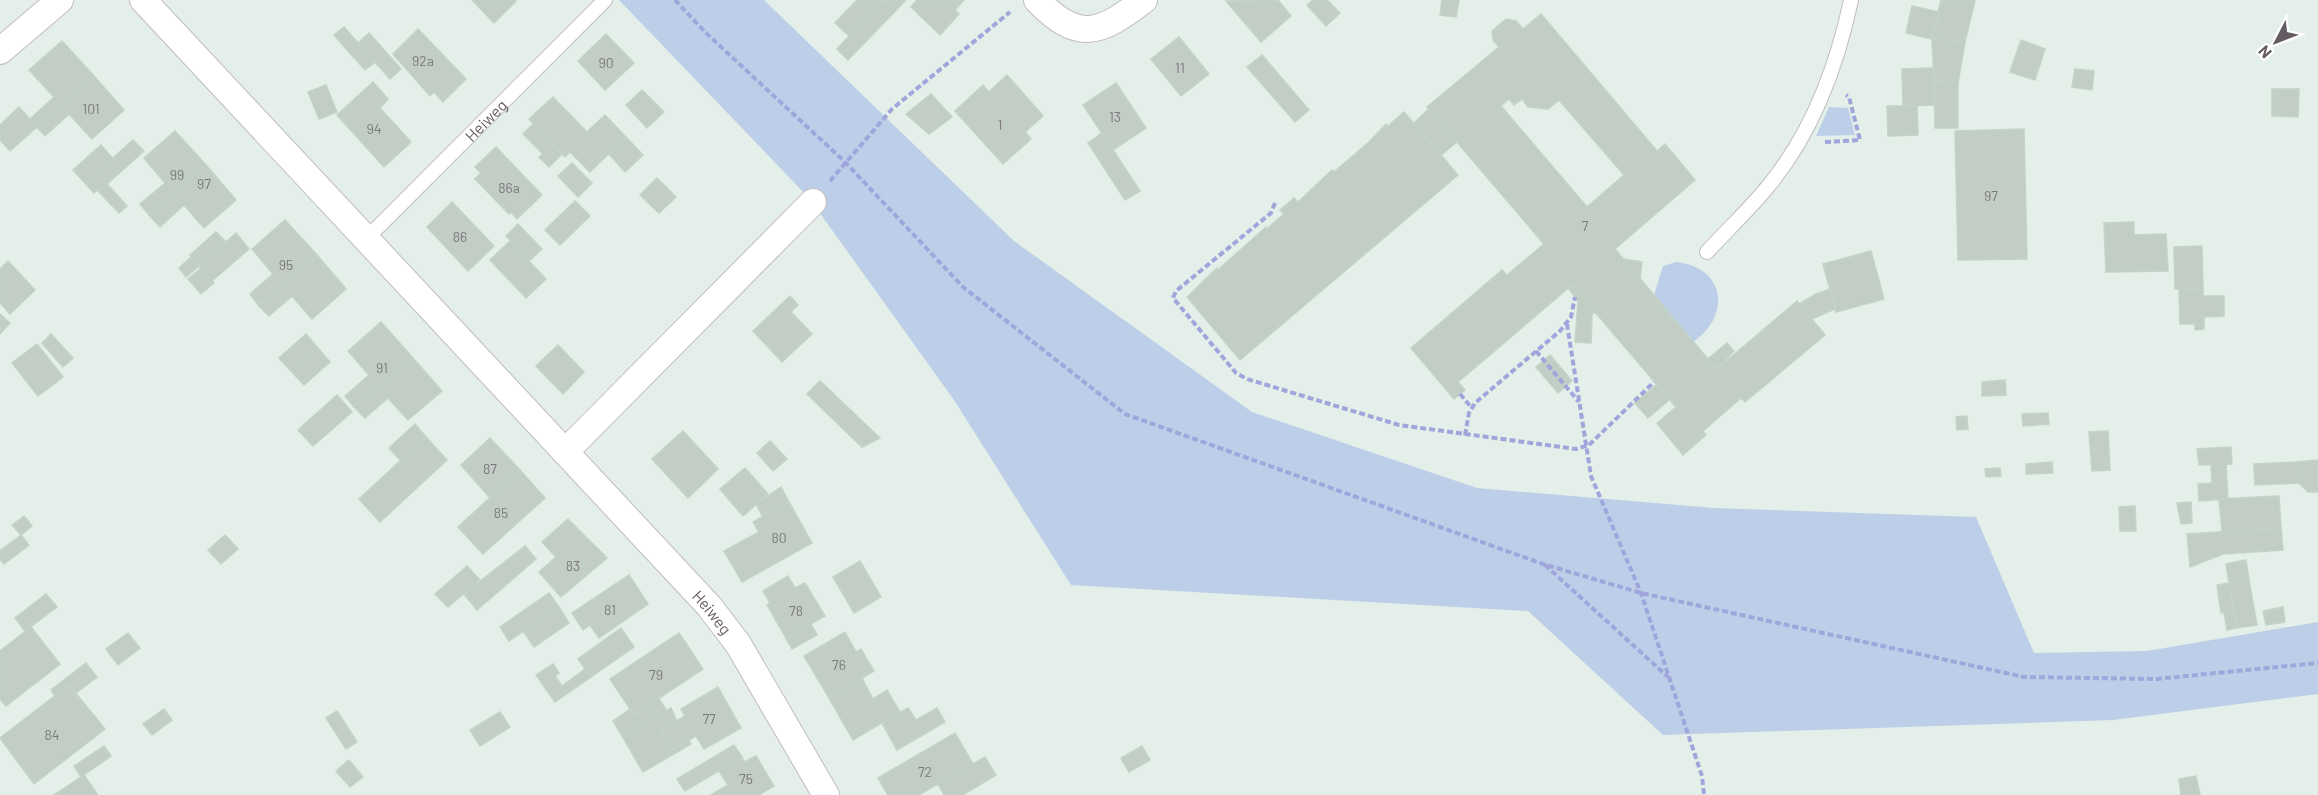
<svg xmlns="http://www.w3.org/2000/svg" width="2318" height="795" viewBox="0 0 2318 795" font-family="Barlow,sans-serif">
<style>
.green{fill:#bdcee9}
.building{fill:#c2cdc5;stroke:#c1d4c7;stroke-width:1.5;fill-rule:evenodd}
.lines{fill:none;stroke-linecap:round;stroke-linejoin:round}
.lane-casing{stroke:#c3bbc1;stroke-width:16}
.street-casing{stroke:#c3bbc1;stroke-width:28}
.path{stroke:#9fa6dc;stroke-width:4;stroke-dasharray:6 3;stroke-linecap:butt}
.lane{stroke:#fff;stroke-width:14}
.street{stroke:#fff;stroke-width:26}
.labels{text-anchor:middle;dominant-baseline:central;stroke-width:6;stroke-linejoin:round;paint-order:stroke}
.number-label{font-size:14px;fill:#7c787c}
.street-label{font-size:16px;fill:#655b63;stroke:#fff}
</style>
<rect width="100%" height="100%" fill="#e3efe8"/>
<g class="green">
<polygon points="619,0 764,0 1014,241 1252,412 1477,488 1714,508 1976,517 2034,653 2147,651 2318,622 2318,694 2113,720 1663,735 1528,611 1071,585 954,400 809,198"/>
<polygon points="1829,107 1848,108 1855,135 1816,136"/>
<path d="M1676,262C1725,267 1732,315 1693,342L1654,295L1663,266Z"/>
</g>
<g class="building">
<polygon points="472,0 514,0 516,1 494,23"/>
<polygon points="857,0 883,0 849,36 835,23"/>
<polygon points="883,0 906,0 848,60 837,49"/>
<polygon points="917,0 964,0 955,10 959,14 940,35 911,7"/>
<polygon points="1278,0 1291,16 1261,42 1226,1"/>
<polygon points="1313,0 1327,0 1340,13 1326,26 1307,5"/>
<polygon points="1442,0 1459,0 1456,17 1440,15"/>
<polygon points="1941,0 1975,0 1965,42 1932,39"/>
<polygon points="1912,6 1939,12 1932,39 1906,33"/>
<path d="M1541,14L1657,151L1665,144L1695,180L1615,249L1708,359L1717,369L1797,301L1825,335L1745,402L1741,398L1703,431L1706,435L1683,455L1657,423L1676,407L1572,285L1458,382L1465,390L1454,399L1411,348L1502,270L1507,275L1544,244L1427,107L1499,47L1493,40L1492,31L1506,19L1516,21L1523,29ZM1509,99L1514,105L1522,99L1528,107L1548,109L1559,100L1624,175L1587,207L1501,106Z"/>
<polygon points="344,27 375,62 365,70 334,35"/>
<polygon points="418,29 466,79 443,102 434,92 430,96 393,54"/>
<polygon points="369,33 401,69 390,79 358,43"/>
<polygon points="606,34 634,63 605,90 578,61"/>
<polygon points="1179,37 1209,74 1181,96 1151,59"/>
<polygon points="1932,39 1965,42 1958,83 1934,81"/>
<polygon points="2021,40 2045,49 2035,80 2010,72"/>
<polygon points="62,41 94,76 37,127 30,119 54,97 29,70"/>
<polygon points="1262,55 1309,110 1295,122 1247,67"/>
<polygon points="1934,68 1934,105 1903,106 1902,69"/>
<polygon points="2075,69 2094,71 2092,90 2072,87"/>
<polygon points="1007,75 1043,116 1025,132 1031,139 1003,164 955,111 983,85 989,92"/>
<polygon points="94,76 124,110 92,139 69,114 45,136 37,127"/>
<polygon points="1934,81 1958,83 1958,128 1935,128"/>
<polygon points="373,82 388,99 380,108 411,142 384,167 337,115"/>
<polygon points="1116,83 1146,128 1113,150 1083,105"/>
<polygon points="326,85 337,112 319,119 308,92"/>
<polygon points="2272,89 2299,89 2298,117 2272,116"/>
<polygon points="642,90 664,112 647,128 626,105"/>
<polygon points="931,94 952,117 929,134 906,114"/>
<polygon points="553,97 587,132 605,115 626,137 590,172 570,152 565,157 529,119"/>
<polygon points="1887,106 1917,106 1918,135 1888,136"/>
<polygon points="19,107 37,127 10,151 0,140 0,125"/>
<polygon points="1429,109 1457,142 1441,155 1414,123"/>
<polygon points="1404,112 1458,175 1240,360 1187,297 1217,268 1218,270 1266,227 1267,229 1284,214 1280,210 1294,198 1298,202 1332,170 1334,172 1369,142 1386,124 1388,126"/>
<polygon points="533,124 562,154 549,167 539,157 543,154 523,134"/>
<polygon points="2024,129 2027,259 1958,260 1955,131"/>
<polygon points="175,131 206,165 149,215 140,204 165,183 144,158"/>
<polygon points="1102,133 1140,191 1125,200 1088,143"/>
<polygon points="626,137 643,155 625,172 609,154"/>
<polygon points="133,140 144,151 107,184 127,206 119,213 97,190 94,193 85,183"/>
<polygon points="101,145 113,159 85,183 73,170"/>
<polygon points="496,147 542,195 517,219 511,212 509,214 475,179 481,173 475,167"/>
<polygon points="572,163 592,183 578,197 558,176"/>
<polygon points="206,165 236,200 204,228 184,205 160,227 149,215"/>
<polygon points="657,178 676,197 659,213 640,195"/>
<polygon points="575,201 590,216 560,245 545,230"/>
<polygon points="452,202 494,246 468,271 427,227"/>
<polygon points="285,220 317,255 259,306 250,294 273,274 252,249"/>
<polygon points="2134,222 2134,235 2166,234 2168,271 2106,272 2104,223"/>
<polygon points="518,224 542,249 529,261 506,236"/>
<polygon points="216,232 226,242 199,266 190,255"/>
<polygon points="236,233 249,249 212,281 199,266"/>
<polygon points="510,241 546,279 526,298 490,260"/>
<polygon points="2202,246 2203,289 2175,289 2174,247"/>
<polygon points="1871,251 1884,299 1836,312 1823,264"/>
<polygon points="317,255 346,289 312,319 292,296 269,316 259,306"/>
<polygon points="191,257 199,266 186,277 179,268"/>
<polygon points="1623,259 1642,262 1640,279"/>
<polygon points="8,261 35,290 10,314 0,303 0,269"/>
<polygon points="201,268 214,283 201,294 188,279"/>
<polygon points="1572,285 1595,313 1592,314 1591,343 1575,342 1578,301 1568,288"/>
<polygon points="1830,289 1835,309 1812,319 1799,304 1816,294"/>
<polygon points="2179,289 2203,289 2203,296 2224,296 2224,316 2204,317 2204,329 2195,330 2195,324 2180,324"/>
<polygon points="790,296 798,305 791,312 812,334 782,362 753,331"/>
<polygon points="0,314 10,323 0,334"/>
<polygon points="381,322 413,358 354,407 345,396 369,375 348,351"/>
<polygon points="51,334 73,358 63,367 42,343"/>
<polygon points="306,334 317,347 291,371 279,358"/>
<polygon points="1727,343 1734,351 1717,369 1708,359"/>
<polygon points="37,344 63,377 38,396 12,363"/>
<polygon points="558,345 584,372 563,394 536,366"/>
<polygon points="317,347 330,362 304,385 291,371"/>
<polygon points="1550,355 1572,381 1558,393 1536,367"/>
<polygon points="413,358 442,391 408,420 388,398 365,418 354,407"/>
<polygon points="2005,380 2006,395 1982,396 1982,382"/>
<polygon points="820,381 880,438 862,447 807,394"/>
<polygon points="1656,385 1669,400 1648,418 1635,403"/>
<polygon points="337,395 352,412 313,446 298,430"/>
<polygon points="2048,413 2049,424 2023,426 2022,414"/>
<polygon points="1967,416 1968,429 1957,430 1956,417"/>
<polygon points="415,424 426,437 401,461 389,448"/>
<polygon points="683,431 718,469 688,498 652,459"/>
<polygon points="2108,431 2110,470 2092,471 2089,432"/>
<polygon points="426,437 447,460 380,522 359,499"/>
<polygon points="490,438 520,470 490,498 461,465"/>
<polygon points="770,441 787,459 773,471 757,453"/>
<polygon points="2231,447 2232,464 2199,465 2197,449"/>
<polygon points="2318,460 2318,492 2308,492 2299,483 2298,462"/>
<polygon points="2052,462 2053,473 2026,474 2026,464"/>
<polygon points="2298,462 2299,483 2255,485 2254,464"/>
<polygon points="2226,464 2228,499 2199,501 2198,484 2212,483 2211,465"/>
<polygon points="745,468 768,494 743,516 720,489"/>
<polygon points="2000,468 2001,476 1986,477 1985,469"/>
<polygon points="520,470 545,498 483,554 458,527"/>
<polygon points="781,487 789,502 763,517 756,504"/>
<polygon points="2279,496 2281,528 2222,532 2219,499"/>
<polygon points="789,502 812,543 742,582 724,551 759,532 753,522"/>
<polygon points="2191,502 2192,523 2181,524 2177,503"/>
<polygon points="2135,506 2136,531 2120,531 2119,507"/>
<polygon points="24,516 32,526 21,535 12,525"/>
<polygon points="568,519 607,558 561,597 539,572 556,557 542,542"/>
<polygon points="2281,528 2283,550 2223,554 2190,567 2187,534"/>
<polygon points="21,535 29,545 4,564 0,559 0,551"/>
<polygon points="225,535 238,549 221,564 208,550"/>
<polygon points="525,546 536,559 477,610 464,594"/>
<polygon points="2246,560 2249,580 2229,583 2226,564"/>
<polygon points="860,561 881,597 854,613 833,577"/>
<polygon points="467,566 480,580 448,607 435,594"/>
<polygon points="629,575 648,604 599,638 590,625 583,630 572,613"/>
<polygon points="788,576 795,588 805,583 825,616 786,638 767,605 770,603 763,591"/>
<polygon points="2249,580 2257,625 2236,628 2229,583"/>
<polygon points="2229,583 2234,611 2221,613 2217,585"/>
<polygon points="549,593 559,607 509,641 500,627"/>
<polygon points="46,594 57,607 25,631 15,618"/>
<polygon points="559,607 569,623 534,647 523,631"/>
<polygon points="2283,607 2285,622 2266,625 2263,611"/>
<polygon points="2234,611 2236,628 2227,630 2224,612"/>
<polygon points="811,624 817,635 792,649 786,638"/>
<polygon points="31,627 60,664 6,706 0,699 0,651"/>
<polygon points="621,628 634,647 591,677 578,659"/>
<polygon points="845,632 856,652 861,649 874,671 829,698 804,656"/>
<polygon points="128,633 140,648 118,665 106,649"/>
<polygon points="679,633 703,669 634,715 610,679"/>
<polygon points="86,663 97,677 76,693 69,685 55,696 51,690"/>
<polygon points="553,664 559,673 555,676 562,686 585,669 591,677 555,702 536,675"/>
<polygon points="862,678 873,699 887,690 900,712 853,740 829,698"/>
<polygon points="69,685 105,729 34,784 0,738"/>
<polygon points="718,687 741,728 704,749 696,736 672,750 661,730 685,716 681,709"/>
<polygon points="659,699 667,711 622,736 613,721 630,709 634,715"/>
<polygon points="671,708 677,721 661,730 672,750 689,740 691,744 643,772 622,736"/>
<polygon points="908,708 916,720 937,708 945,722 897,750 882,723"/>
<polygon points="164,709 172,720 152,735 143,724"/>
<polygon points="337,711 357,742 346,749 326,718"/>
<polygon points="500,712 510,727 480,746 470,730"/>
<polygon points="955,733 973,764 919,795 888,795 878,778"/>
<polygon points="734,745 742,757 685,791 677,779"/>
<polygon points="104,746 111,756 81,777 74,766"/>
<polygon points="1142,746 1150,760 1129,772 1121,758"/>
<polygon points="756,756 774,786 759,795 711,795 728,785 719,771 742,757 744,762"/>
<polygon points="985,757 996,775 963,795 944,795 938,784"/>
<polygon points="349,760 363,777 350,787 336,771"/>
<polygon points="84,775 98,795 54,795"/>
<polygon points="2196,776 2200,795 2181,795 2179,779"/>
</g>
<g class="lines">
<defs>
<g id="lane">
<path id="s1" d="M365,240L605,0"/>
<path d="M1707,252C1728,229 1751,208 1770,184C1813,131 1837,66 1851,0"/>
</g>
<g id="street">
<path id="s2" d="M143,0L709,606L738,644L826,795"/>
<path d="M1037,0C1078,43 1100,34 1144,0"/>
<polyline points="0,51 60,0"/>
<polyline points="565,452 813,202"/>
</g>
</defs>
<use href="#lane" class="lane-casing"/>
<use href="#street" class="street-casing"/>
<g class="path">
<polyline points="675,0 706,33 845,162 963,287 1125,414 1543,564 1641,593 2024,677 2156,679 2318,663"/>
<polyline points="1825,142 1860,140 1849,97 1846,95"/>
<polyline points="830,181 892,109 1010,12"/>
<polyline points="1275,203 1271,213 1176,291 1173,298 1236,373 1247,379 1399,425 1576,449 1589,445 1654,382"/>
<polyline points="1567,324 1591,476 1641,593 1702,776 1704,795"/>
<polyline points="1536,351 1579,402"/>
<polyline points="1460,394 1471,407"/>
<polyline points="1465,435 1469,413 1475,403 1560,331 1571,317 1575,297"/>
<polyline points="1545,565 1668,677"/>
</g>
<use href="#lane" class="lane"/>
<use href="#street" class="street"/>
</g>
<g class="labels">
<g class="number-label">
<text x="423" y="60">92a</text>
<text x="606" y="62">90</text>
<text x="1180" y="67">11</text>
<text x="91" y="108">101</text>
<text x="1115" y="116">13</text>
<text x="1000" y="124">1</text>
<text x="374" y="128">94</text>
<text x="177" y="174">99</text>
<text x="204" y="183">97</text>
<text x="509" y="187">86a</text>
<text x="1991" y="195">97</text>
<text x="1585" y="225">7</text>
<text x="460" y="236">86</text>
<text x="286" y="264">95</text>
<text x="382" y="367">91</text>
<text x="490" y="468">87</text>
<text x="501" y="512">85</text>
<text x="779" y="537">80</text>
<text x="573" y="565">83</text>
<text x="610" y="609">81</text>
<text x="796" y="610">78</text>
<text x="839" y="664">76</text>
<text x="656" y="674">79</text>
<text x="709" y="718">77</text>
<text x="52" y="734">84</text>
<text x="925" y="771">72</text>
<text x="746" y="778">75</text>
</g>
<g class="street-label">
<text stroke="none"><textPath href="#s1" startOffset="170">Heiweg</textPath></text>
<text stroke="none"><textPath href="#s2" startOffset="836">Heiweg</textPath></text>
</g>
</g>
<g transform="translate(2276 42) rotate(228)" stroke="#ffffff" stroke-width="4.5" paint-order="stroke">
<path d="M0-4.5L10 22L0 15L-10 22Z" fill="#655b63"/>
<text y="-9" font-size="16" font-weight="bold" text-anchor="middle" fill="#655b63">N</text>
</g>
</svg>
